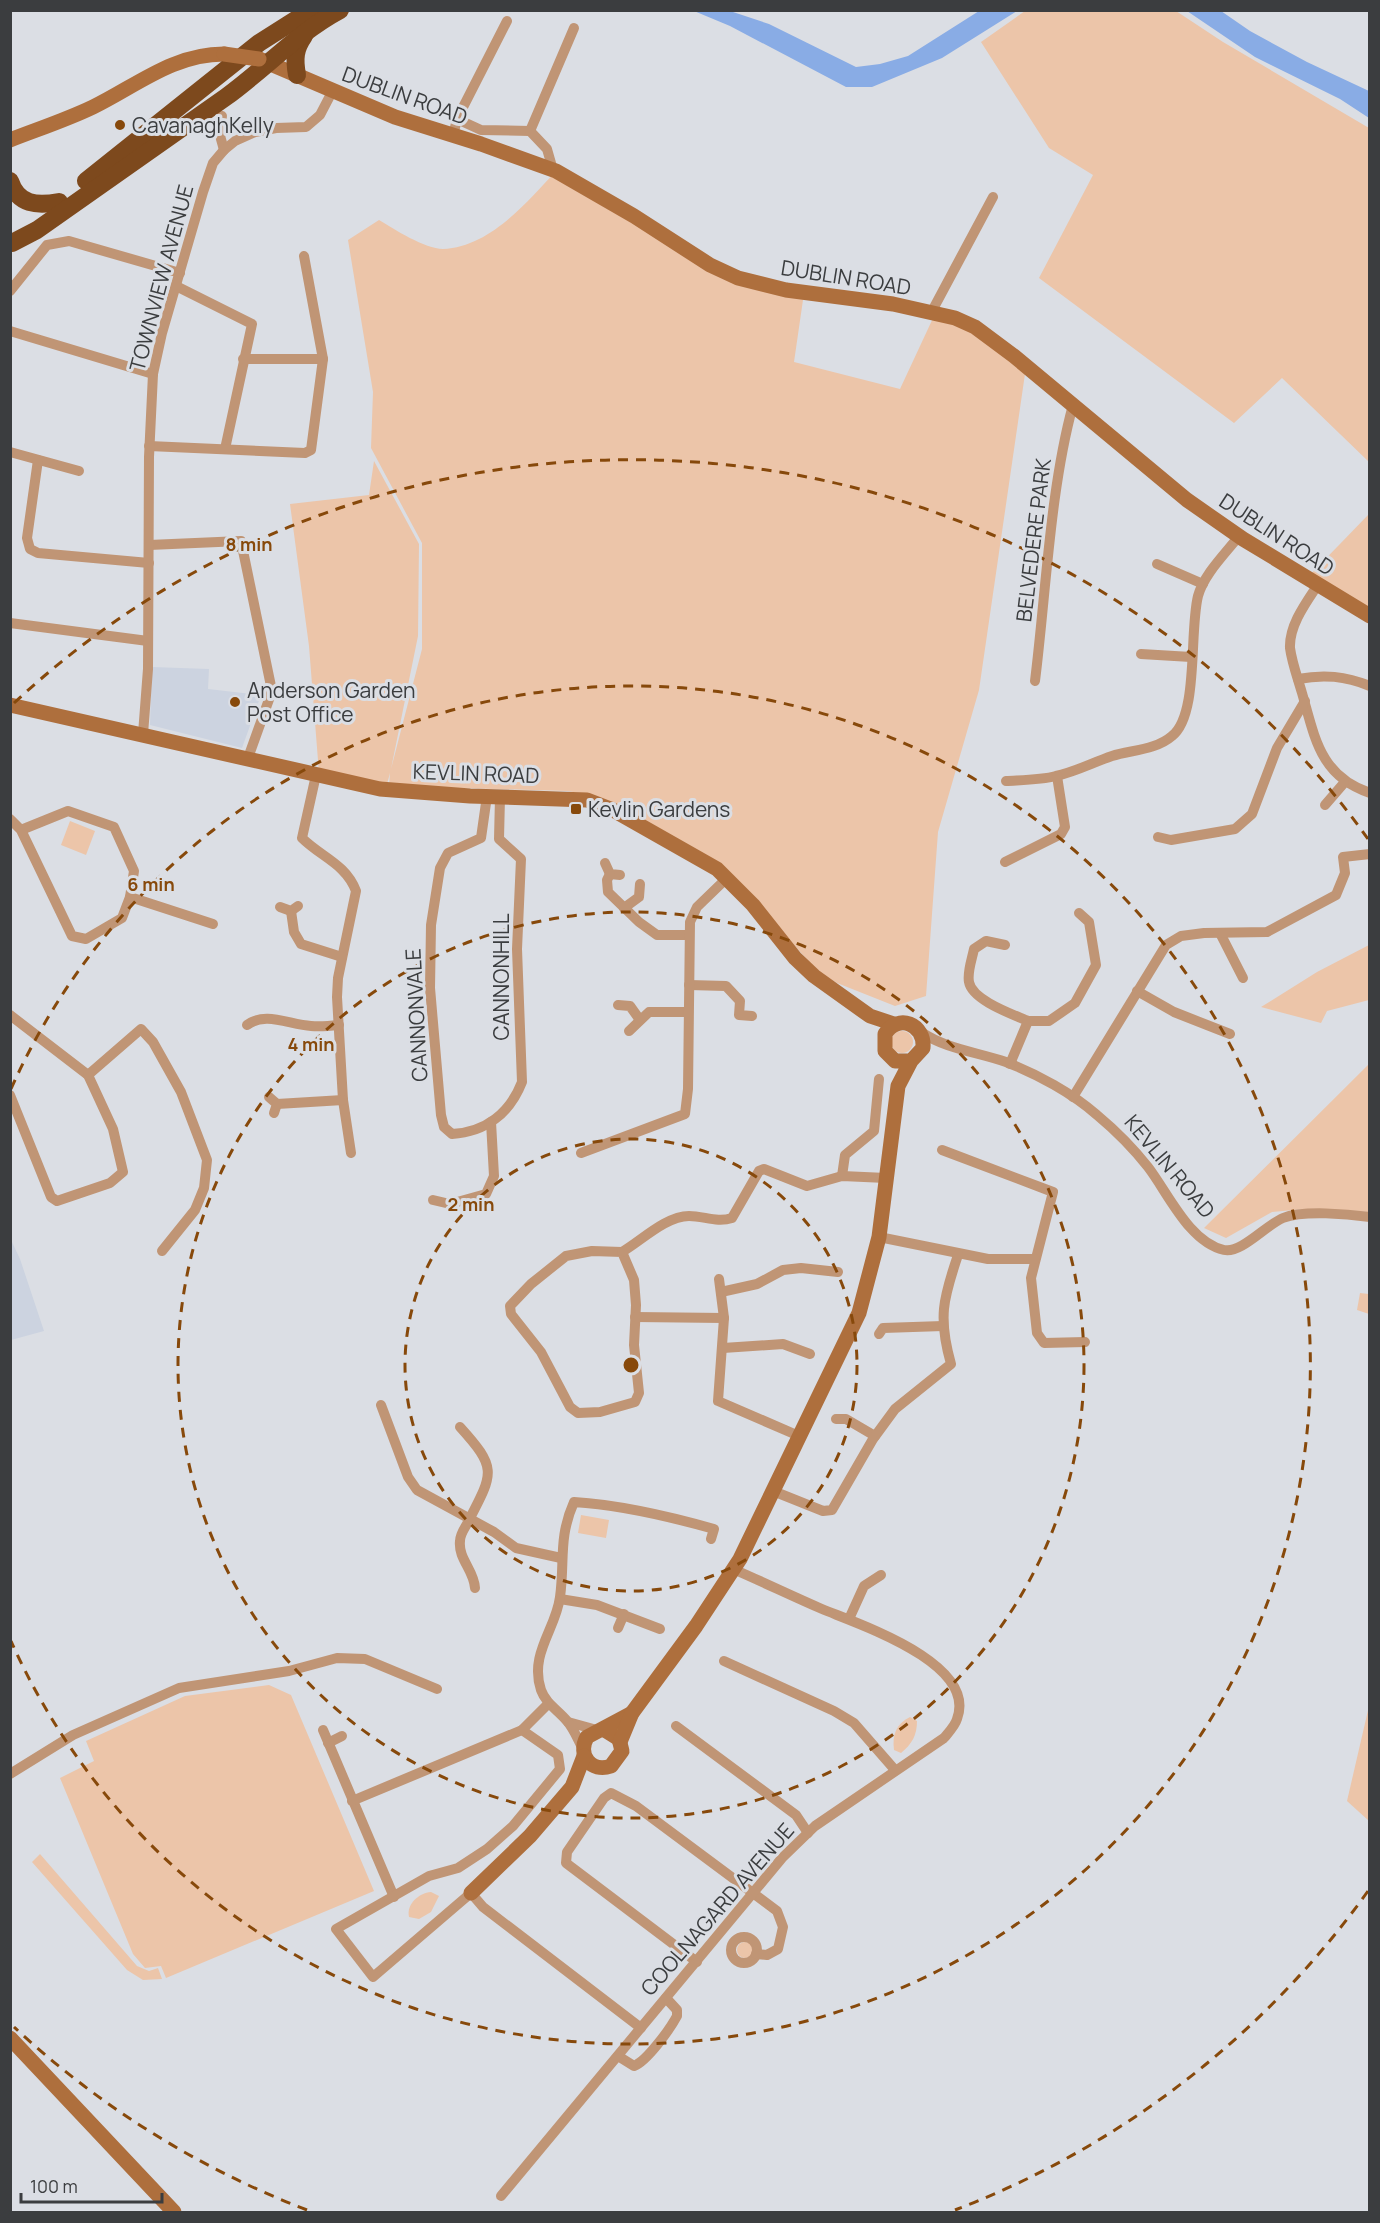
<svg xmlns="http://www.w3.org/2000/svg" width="1380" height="2223" viewBox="0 0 1380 2223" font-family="Manrope,sans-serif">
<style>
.built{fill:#ccd3e0}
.green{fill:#ecc5a9}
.water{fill:#89ace5}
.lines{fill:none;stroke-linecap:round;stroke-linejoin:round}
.street{stroke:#c09575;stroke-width:10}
.secondary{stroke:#ae6f3d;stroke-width:15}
.highway{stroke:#7d491d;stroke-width:18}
.secondary-bridge{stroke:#ae6f3d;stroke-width:15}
.ring{fill:none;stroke:#87490b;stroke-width:3;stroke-dasharray:10 8}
.poi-dot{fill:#87490b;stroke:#dbdee4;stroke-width:2}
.labels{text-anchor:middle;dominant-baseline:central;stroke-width:6;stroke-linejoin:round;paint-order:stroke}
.street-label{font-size:21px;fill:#3b3d3f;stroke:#dbdee4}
.poi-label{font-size:21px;fill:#3b3d3f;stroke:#dbdee4;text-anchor:start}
.centre{fill:#87490b;stroke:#dbdee4;stroke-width:3}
.ring-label{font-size:18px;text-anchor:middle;font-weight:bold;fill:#87490b;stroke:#dbdee4;stroke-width:6;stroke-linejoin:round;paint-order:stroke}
</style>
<rect width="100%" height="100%" fill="#dbdee4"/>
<g class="built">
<polygon points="152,667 209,669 208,689 261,695 242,748 150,725"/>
<polygon points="11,1240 20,1259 44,1331 11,1340"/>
</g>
<g class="green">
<polygon points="1025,11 1176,11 1223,42 1369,128 1369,462 1282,378 1234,423 1039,278 1093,175 1049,148 981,42"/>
<path d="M556,171L710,265L804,293L794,362L900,389L934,316L955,318L1026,367L979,690L938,832L926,996L895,1006L837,983L818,972L757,903L592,795L567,791L389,786L390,773L386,788L319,773L309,646L290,504L369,495L374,461L419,544L418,636L391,769L422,649V543L371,448L373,392L348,240L379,220C394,229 425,249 443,249C490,247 526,203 556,171Z"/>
<polygon points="1369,514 1369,612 1308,577"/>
<polygon points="70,821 95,831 86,855 61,845"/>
<polygon points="1369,945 1369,1000 1327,1011 1321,1023 1261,1007 1317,972"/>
<circle cx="902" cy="1042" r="11"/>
<polygon points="1369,1064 1369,1212 1305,1209 1272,1212 1226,1238 1204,1228"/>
<polygon points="1360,1293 1369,1294 1369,1314 1357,1310"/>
<polygon points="581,1515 609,1520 606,1538 578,1533"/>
<polygon points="269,1685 291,1695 374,1891 166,1978 161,1966 145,1968 133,1954 60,1778 94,1761 86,1741 185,1696"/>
<polygon points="1369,1706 1369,1821 1347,1801"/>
<path d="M910,1717L917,1721C917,1735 912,1744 901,1753L894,1750C892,1735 896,1724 910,1717Z"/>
<polygon points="40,1854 137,1966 149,1971 158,1968 162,1979 143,1980 127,1970 32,1862"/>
<path d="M431,1892L439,1896L431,1912L419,1919L409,1917C406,1904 419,1893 431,1892Z"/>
<circle cx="745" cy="1950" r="8"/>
</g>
<g class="water">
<polygon points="694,11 730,11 769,24 856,67 880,64 908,56 979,11 1017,11 942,58 872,87 846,87 730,26"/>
<polygon points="1187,11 1221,11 1250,31 1307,62 1369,91 1369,118 1340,99 1255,57"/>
</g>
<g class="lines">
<g class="street">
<polyline points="222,116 219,132 224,150"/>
<polyline points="457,119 481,130 530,131"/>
<polyline points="453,136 457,119 507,21"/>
<polyline points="553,170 547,149 530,131 574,28"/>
<polyline points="176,286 252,324 225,449"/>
<polyline points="10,291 47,245 69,241 180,273"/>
<polyline points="931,313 993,197"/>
<polyline points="10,331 153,374"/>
<polyline points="243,359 323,359"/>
<polyline points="149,446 305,453 311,450 323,359 304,256"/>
<polyline points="10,452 79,471"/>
<polyline points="38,460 27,538 30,549 38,553 149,563"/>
<polyline points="149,545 241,541 272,691 248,758"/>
<polyline points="1157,564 1203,584"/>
<path d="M1317,586C1305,604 1289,626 1290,648C1292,663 1298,679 1302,693C1315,738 1320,776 1370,793"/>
<polyline points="10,623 148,641"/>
<polyline points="1141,654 1191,657"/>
<path d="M1298,679C1324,674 1345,676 1370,686"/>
<path d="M1035,681C1046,593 1050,489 1073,405"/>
<polyline points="143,734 148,669 149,457 153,374 162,333 203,192 213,163 224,150 235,141 255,132 276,128 306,127 320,115 332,92"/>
<path d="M316,775L302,838C321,857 346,864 356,891L338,978L337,997L343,1100L351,1153"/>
<path d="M1006,781C1022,780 1041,780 1056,776C1075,772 1094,762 1112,756C1131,750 1156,750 1172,736C1199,715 1189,632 1198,596C1204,574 1225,554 1239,536"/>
<path d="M487,796L481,838L448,853L440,868L431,925L430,988L441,1115L444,1127L452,1134C486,1132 510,1113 522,1082L517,949L521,859L499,839L500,797"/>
<polyline points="1325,805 1344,783"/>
<polyline points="10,819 21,830 72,936 86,939 122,918 130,897 134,871 114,827 68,811 21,830"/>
<polyline points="1158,837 1171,840 1235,829 1252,814 1277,748 1305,701"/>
<polyline points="1005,862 1061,834 1065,827 1057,776"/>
<polyline points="605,863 610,874 620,875"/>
<polyline points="610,874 607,880 608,892 639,922 657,935 688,935"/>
<polyline points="130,897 213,924"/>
<polyline points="280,907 291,911 298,906"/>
<polyline points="624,908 639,897 640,884"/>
<polyline points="291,911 294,932 301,944 342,957"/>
<polyline points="1220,933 1243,978"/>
<path d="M1005,945L986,941L974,949C972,959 967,972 969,982C972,1000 1012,1014 1028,1021"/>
<polyline points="689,985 726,986 740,1001 739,1015 752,1016"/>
<polyline points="1137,991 1174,1012 1230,1034"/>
<polyline points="618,1005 630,1006 640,1020"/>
<polyline points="10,1015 88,1075 113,1129 123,1172 110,1183 57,1201 51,1197 10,1095"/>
<path d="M247,1025C265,1011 290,1025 311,1026C320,1027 330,1026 339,1025"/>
<polyline points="629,1031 649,1012 688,1012"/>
<path d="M921,1032C946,1049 977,1052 1006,1062C1037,1074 1072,1093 1097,1115C1115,1130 1133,1148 1148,1167C1168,1193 1189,1242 1224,1250C1241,1254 1266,1225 1283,1218C1303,1210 1348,1214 1370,1217"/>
<polyline points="1010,1064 1028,1021 1049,1021 1075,1003 1096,965 1089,922 1079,913"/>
<polyline points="88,1075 141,1029 153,1042 181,1092 207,1160 204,1188 195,1210 162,1251"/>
<polyline points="269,1097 277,1104 274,1113"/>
<polyline points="1073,1097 1166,945 1181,936 1204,933 1267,932 1336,895 1345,873 1343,857 1370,854"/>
<polyline points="277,1104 343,1100"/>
<polyline points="942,1150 1053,1192 1031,1278 1037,1333 1044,1343 1085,1342"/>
<polyline points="581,1153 685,1114 688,1089 690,922 697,907 727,878"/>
<polyline points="842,1176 845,1155 874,1131 879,1079"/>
<polyline points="433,1200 450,1204 486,1194 494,1176 491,1122"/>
<polyline points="879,1237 988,1259 1035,1259"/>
<polygon points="592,1251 622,1252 634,1280 636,1305 634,1345 639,1393 635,1402 600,1412 578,1413 570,1407 541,1352 511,1314 510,1306 531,1284 566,1256"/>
<path d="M622,1252C641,1241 666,1216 689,1216C704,1216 717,1223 732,1218L759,1171L764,1169L807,1186L842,1176L886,1178"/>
<polyline points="719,1279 724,1318 718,1401 799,1436"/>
<polyline points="721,1292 757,1284 783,1270 801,1268 838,1272"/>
<polyline points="635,1317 724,1318"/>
<polyline points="879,1334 883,1328 943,1326"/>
<polyline points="723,1348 783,1344 810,1354"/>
<polyline points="381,1405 408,1477 417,1490 494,1532 516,1548 561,1558"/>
<polyline points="836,1419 846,1419 875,1436"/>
<path d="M460,1427C497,1468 494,1472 469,1520C466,1527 460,1533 460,1541C458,1559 474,1570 475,1588"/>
<path d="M773,1491L823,1511L832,1510L873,1439L895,1409L951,1364C938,1318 943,1299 958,1255"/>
<polyline points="560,1599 597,1605 660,1629"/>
<polyline points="849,1619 864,1586 881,1575"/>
<polyline points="618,1628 624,1614"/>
<polyline points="724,1661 834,1711 854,1723 895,1770"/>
<polyline points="568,1722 597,1730"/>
<polyline points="676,1726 796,1815 808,1833"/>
<polyline points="323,1730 394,1897"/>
<polyline points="522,1730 558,1755 560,1769 513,1826 487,1849 458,1868 429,1876 336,1929 373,1977 471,1893 483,1907 641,2028"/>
<polyline points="328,1743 342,1736"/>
<path d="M583,1749C578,1740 574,1729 567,1721C558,1710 546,1704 541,1690C529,1654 556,1629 560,1597C565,1562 558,1538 574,1502C622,1505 668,1516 714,1529L711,1539"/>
<polyline points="10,1774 73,1735 179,1688 289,1671 337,1658 365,1659 437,1689"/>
<polyline points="352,1801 522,1730 548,1704"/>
<circle cx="744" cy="1950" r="13"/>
<polyline points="697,1962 566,1863 567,1852 604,1798 611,1793 636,1806 777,1911 783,1927 778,1949 767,1955 756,1954"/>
<path d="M618,2056L634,2066C647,2061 670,2029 677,2016V2010L666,1998"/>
<path d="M501,2196L782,1858L815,1826L944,1738C948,1733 955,1726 957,1719C978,1663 858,1624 822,1609C792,1596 763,1582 733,1569"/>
</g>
<g class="secondary">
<polyline points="259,59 395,117 481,144 556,171 634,216 710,265 738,278 786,290 893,304 955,318 975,327 1014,356 1187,500 1243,539 1370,616"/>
<path d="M10,140C38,129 66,120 93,107C136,86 173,54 224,54"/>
<polyline points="10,705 380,789 470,796 587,800 613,810 717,869 753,905 795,958 814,976 870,1016 894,1024"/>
<path d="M603,1729L619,1739L622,1751L611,1766C591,1773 577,1755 587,1737L632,1713"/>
<path d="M620,1742L632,1713L696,1626L740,1559L859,1313L879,1237L898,1086L911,1061L923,1048C925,1024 898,1013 885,1034V1051L895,1061H911"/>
<polyline points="471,1893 530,1836 572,1787 584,1756"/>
<polyline points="10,2038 174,2212"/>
</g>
<g class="highway">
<path d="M297,75C294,58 295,49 304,36"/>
<path d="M10,181C18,205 37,206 59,202"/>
<polyline points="86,181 259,43 311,10"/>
<path d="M12,243L37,230L226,97C265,69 297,33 340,10"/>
</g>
<polyline class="secondary-bridge" points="224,54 259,59"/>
</g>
<g class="ring">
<circle cx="631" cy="1365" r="226"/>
<circle cx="631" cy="1365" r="453"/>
<path d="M11 1089A679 679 0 1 1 11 1641"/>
<path d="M1368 1891A905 905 0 0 1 955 2210M307 2210A905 905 0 0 1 14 2027M14 703A905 905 0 0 1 1368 839"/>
</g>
<g class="poi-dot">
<circle cx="120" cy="125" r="6"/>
<circle cx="235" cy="702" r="6"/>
<rect x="570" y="803" width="12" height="12" rx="3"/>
</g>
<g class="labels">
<g class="street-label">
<text transform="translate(405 95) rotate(20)">DUBLIN ROAD</text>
<text transform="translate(846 277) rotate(9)">DUBLIN ROAD</text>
<text transform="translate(161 278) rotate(-75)">TOWNVIEW AVENUE</text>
<text transform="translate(1277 534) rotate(33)">DUBLIN ROAD</text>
<text transform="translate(1033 540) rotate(-83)">BELVEDERE PARK</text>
<text transform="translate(476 773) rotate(2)">KEVLIN ROAD</text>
<text transform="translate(501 977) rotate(-90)">CANNONHILL</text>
<text transform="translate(416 1015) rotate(-93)">CANNONVALE</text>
<text transform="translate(1170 1166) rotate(50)">KEVLIN ROAD</text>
<text transform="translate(717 1909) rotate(-49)">COOLNAGARD AVENUE</text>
</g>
<g class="poi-label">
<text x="132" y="125">CavanaghKelly</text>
<text x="247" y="690">Anderson Garden<tspan x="247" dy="24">Post Office</tspan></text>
<text x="588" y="809">Kevlin Gardens</text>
</g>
</g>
<circle cx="631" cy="1365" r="9" class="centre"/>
<g class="ring-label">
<text x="249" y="551">8 min</text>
<text x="151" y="891">6 min</text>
<text x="311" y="1051">4 min</text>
<text x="471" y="1211">2 min</text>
</g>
<rect width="1380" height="2223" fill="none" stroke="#3b3d3f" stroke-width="24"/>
<path d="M21 2193v9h141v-9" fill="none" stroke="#3b3d3f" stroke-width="3"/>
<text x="30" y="2193" font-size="18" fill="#3b3d3f" stroke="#dbdee4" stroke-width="4.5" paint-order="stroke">100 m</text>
</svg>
